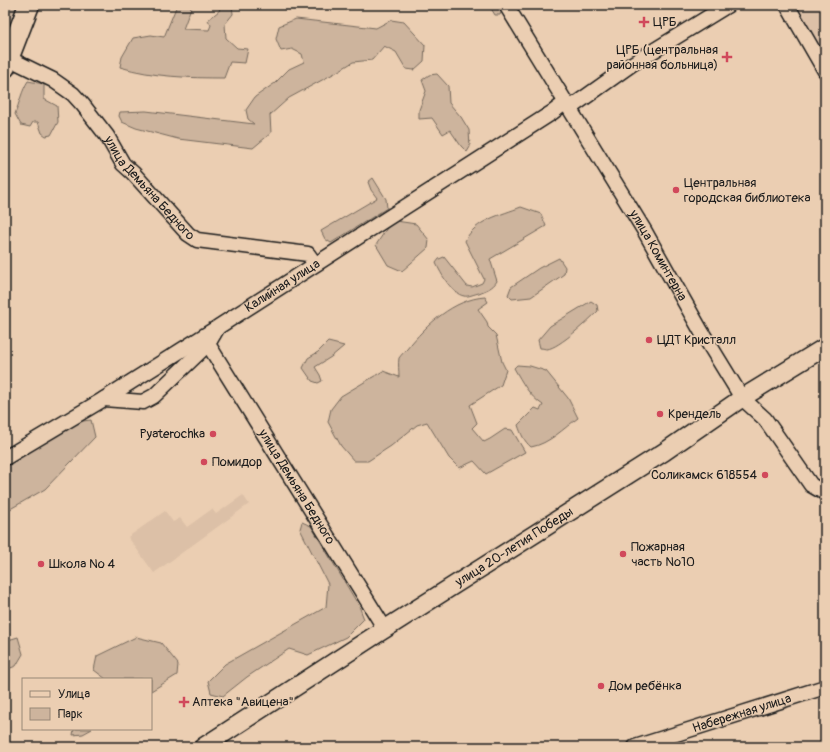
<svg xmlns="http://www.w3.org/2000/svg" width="830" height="752" viewBox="0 0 830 752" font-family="Pangolin,sans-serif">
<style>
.built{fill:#dcc0a7}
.green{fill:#cdb49d;stroke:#74685c}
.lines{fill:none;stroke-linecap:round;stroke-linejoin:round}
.minor-casing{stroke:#1c1c1c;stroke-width:17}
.major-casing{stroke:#1c1c1c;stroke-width:20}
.highway-casing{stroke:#1c1c1c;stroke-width:23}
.minor{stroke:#ebceb2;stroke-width:14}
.major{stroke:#ebceb2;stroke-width:17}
.highway{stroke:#ebceb2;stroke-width:20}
.poi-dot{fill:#d1495b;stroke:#ebceb2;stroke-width:1.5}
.labels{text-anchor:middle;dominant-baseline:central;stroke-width:3.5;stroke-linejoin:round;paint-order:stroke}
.poi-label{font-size:13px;fill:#1c1c1c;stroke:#ebceb2;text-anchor:start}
.street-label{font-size:13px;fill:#1c1c1c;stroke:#ebceb2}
</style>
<rect width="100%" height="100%" fill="#ebceb2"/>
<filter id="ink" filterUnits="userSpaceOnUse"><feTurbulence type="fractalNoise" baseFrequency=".025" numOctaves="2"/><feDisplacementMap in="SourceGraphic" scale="8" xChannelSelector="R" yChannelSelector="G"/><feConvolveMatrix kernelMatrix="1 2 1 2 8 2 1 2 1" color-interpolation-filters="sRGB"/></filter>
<g filter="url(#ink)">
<g class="built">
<polygon points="795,5 825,5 825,56"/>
<polygon points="243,495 249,504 154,573 128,537 165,511 173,522 180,518 187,527 212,509 216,514"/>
</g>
<g class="green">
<polygon points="6,5 15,5 17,7 13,23 5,41"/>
<path d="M177,5H192L183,29L209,30L211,25L208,20L220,10L216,5H232L233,14L225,24L226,38L237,48L248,49L245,63L230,62L224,78C189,78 153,77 120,67L122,57L133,38L151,35L164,37Z"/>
<polygon points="489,5 498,5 502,10 500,15 495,15"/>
<polygon points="296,19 376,28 391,20 404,22 425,45 424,61 414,70 406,69 396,52 384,46 372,60 353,62 335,73 289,98 270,115 271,133 253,148 178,139 136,128 122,122 119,116 120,112 146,111 254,124 248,119 246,110 255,97 275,83 289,69 304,62 302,54 292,49 281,51 276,39 279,26"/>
<polygon points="437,74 448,86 449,103 461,117 469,130 470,147 467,152 461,146 450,130 443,134 432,118 419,119 419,110 426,91 422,80 429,75"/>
<path d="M28,81L44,84V99L57,106L58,122L51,135L46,136L42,133L38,122H33L30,127L21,125L15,114C19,104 22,90 28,81Z"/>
<polygon points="373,178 386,199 387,208 331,243 325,239 321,231 377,198 371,190 368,182"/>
<path d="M521,207L541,214L546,226L490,259L497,281C493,288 486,290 479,293C474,294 468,297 464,296C452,294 441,274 436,263L439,259L444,257L467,286L472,287L482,283L484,279L465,241C475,220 501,215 521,207Z"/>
<polygon points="396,221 416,224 429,240 428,248 402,271 388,265 376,245 387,228"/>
<polygon points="559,258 565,267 564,274 531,297 512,299 508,295 511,287 539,268"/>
<path d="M485,297L488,302L478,309L487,322L488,327L496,335L502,362L506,370L501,385L470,405L477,423L472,428L484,442L490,439L505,429L512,430L525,452L486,474L474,461L459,468L449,458L427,422L417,425L391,446L368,461H354L341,446L328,422L331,409L341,396L383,371L399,377C399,372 398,363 399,358C401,355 405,351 407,349C426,325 454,299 485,297Z"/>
<path d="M591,301L597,305L598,311C589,320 559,348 547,349C545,349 543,348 540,348L538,340L550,326Z"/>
<polygon points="328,342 344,346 331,357 315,367 320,375 322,381 318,383 312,381 303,368 308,358 318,352"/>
<path d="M517,365L530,366L546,371L568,398L578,418C564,428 549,444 531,447C524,441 521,434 518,425L535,408L540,410L543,405C529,396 522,382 514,368Z"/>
<polygon points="68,416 83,421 91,420 95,437 45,489 5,512 5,451"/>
<polygon points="302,522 311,526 359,606 364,619 346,637 308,655 289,649 247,677 223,696 211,693 208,681 225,664 326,607 328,584 300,529"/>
<polygon points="18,637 23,654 16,666 5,670 5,641"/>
<polygon points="136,637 161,643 178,664 177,675 151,691 151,679 106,679 94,670 97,656"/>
<polygon points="74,729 92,729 83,734 73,735"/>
</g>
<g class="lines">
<defs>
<g id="minor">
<path id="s1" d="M506,5L644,230L701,331L742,398L765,419L811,485L825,493"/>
<polyline points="787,5 825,71"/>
<path id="s2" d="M8,58L53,80L73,94L83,105L107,136L123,164L133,173L188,234L197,240L308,254L315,264"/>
<polyline points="570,108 632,64 728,5"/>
<path id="s3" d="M208,344L385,629"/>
<polyline points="104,399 215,329"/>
<path id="s4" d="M5,458L104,399L143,402L154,396L208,344L218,327L553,112L566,102"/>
<path id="s5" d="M635,747L825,687"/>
</g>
<g id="major">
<path id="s6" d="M203,747L377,634L664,452L742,398L825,347"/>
</g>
<polyline id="highway" points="5,67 29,5"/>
</defs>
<use href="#minor" class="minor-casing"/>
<use href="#major" class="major-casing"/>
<use href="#highway" class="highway-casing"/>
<use href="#minor" class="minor"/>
<use href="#major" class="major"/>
<use href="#highway" class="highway"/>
</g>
</g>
<g class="poi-dot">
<path d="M642 16h4v4h4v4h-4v4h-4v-4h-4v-4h4z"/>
<path d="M725 51h4v4h4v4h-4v4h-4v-4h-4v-4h4z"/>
<circle cx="676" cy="190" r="4"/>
<circle cx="649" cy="340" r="4"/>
<circle cx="660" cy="414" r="4"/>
<circle cx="213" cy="434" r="4"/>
<circle cx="204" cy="462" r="4"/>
<circle cx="765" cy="475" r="4"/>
<circle cx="623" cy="554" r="4"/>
<circle cx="41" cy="564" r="4"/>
<circle cx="601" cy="686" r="4"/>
<path d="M182 696h4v4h4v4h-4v4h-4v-4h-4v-4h4z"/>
</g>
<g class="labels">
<g class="poi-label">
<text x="653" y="22">ЦРБ</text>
<text x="718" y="50" text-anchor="end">ЦРБ (центральная<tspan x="718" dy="15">районная больница)</tspan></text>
<text x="684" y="183">Центральная<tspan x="684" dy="15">городская библиотека</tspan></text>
<text x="657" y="340">ЦДТ Кристалл</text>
<text x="668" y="414">Крендель</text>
<text x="205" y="434" text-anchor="end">Pyaterochka</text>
<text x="212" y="462">Помидор</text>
<text x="757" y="475" text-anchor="end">Соликамск 618554</text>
<text x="631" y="547">Пожарная<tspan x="631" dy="15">часть №10</tspan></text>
<text x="49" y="564">Школа № 4</text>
<text x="609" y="686">Дом ребёнка</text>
<text x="192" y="702">Аптека "Авицена"</text>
</g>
<g class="street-label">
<text stroke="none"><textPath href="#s2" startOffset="196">улица Демьяна Бедного</textPath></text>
<text stroke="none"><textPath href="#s1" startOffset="293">улица Коминтерна</textPath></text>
<text stroke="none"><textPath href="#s4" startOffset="338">Калийная улица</textPath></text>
<text stroke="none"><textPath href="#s3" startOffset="168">улица Демьяна Бедного</textPath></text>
<text stroke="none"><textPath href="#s6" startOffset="370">улица 20-летия Победы</textPath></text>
<text stroke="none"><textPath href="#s5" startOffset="112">Набережная улица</textPath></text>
</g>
</g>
<rect width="830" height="752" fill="none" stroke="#ebceb2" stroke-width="20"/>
<rect x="10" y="10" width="810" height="732" fill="none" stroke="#1c1c1c" stroke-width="1.5" filter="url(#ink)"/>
<rect x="22" y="678" width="130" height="52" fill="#ebceb2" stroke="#988776"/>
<rect x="30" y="691" width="20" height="6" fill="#ebceb2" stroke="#988776"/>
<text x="58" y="698" font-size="12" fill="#1c1c1c">Улица</text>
<rect x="30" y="708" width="20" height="12" fill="#cdb49d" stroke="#988776"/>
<text x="58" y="718" font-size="12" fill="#1c1c1c">Парк</text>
</svg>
